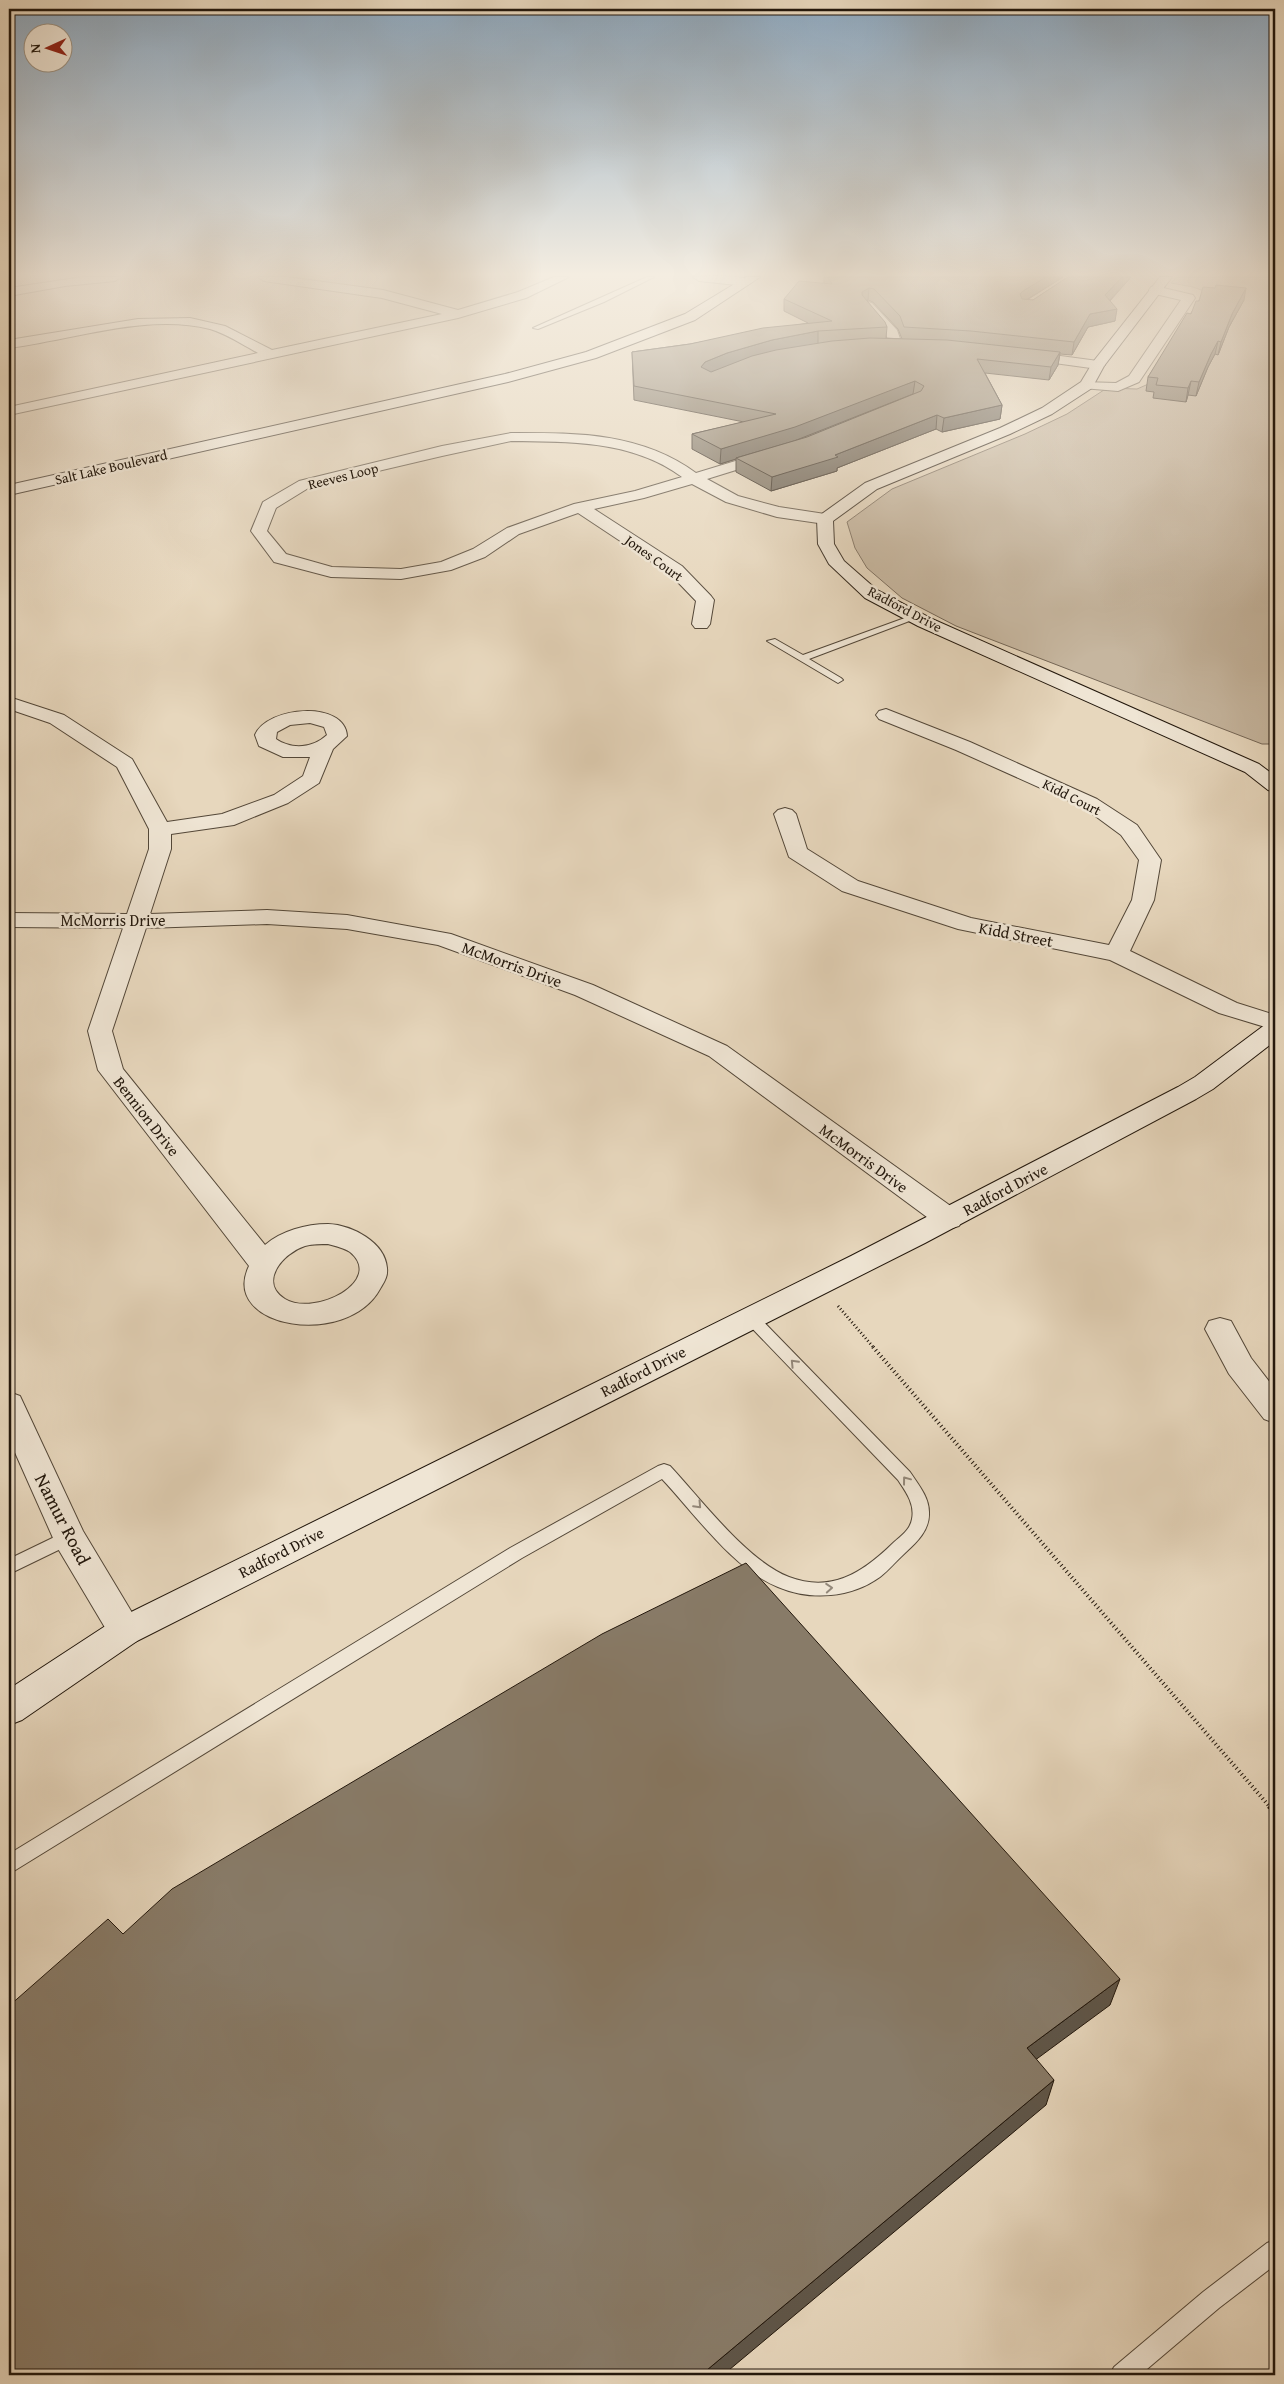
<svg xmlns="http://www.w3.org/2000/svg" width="1284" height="2384" viewBox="0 0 1284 2384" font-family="'Gentium Book Plus',serif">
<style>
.green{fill:#c6b69f;stroke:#746656}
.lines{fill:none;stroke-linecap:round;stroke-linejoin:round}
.lane-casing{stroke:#534738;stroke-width:2}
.street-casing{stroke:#534738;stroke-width:2}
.secondary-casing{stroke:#22170c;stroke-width:2}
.path-far2{stroke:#22170c;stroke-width:3;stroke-dasharray:1 2.5;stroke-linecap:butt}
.path-far1{stroke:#22170c;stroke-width:4;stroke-dasharray:1 3;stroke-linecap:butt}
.path{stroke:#22170c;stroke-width:5;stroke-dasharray:2 4;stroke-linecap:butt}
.lane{fill:#efe5d4;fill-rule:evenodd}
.street{fill:#efe5d4;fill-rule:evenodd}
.secondary{fill:#efe5d4;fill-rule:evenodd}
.wall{fill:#756a59;stroke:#22170c;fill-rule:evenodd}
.shaded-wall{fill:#5f5649;stroke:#22170c}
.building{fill:#887b68;stroke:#22170c}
.oneway{stroke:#93887a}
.labels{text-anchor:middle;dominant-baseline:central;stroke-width:5;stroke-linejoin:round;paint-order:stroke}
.far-street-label{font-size:14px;fill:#22170c;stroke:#efe5d4}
.street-label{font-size:16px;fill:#22170c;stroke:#efe5d4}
.near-street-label{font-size:19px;fill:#22170c;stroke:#efe5d4}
</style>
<rect width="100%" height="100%" fill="#e7d7bd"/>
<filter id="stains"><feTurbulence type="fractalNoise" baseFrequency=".004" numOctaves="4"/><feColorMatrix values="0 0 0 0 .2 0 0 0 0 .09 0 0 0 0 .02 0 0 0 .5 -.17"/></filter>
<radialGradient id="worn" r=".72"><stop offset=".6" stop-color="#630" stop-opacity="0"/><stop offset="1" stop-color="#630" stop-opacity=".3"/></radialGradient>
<polygon class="green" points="1177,277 1275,277 1275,744 1262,744 956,626 902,598 867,568 855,548 847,522 892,489 1025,434 1067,414 1107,388 1137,389 1153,382 1204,291 1193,287 1171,283"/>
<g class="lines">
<defs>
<g id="lane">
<polygon points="647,277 654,277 604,302 538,329 533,328"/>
<polygon points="913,615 920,617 809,659 841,678 843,680 838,683 767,641 775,639 803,655"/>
<path d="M750,1312L755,1313L910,1472C918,1484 929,1497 929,1512C930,1530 917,1542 905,1553C896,1561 889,1570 880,1577C851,1598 811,1601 778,1587C733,1569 695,1514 662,1479L522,1558L9,1874V1854L510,1548L658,1466L664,1464L670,1466C701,1499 747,1561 789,1577C831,1593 862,1573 891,1545C899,1537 910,1531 912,1519C915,1504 906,1492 898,1480L745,1321L743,1317L745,1313Z"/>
<polygon points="69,1530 75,1532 77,1537 75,1542 9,1574 9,1559"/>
<polygon points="1275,2240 1275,2265 1219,2308 1140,2375 1110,2375 1114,2367 1203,2292 1267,2243"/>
</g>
<g id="street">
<polygon points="83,277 121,277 115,281 65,286 9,296 9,288"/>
<path d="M258,277H286L383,290L458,310L518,292L554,277H569L526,298L458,318L9,415V407L258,353C243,345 227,334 210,329C147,313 72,340 9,348V340L138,319L190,318L225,326L272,350L442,314L382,298L264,281Z"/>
<path d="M693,277C705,276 744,274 752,282L746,286L699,281Z"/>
<polygon points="1155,286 1193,295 1195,298 1139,382 1118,391 1082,388 1080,385 1082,382 1116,383 1129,376 1181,300 1151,293 1149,290 1151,287"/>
<polygon points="868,302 872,303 897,330 903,347 901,350 891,350 886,334 862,306"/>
<polygon points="1023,351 1098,361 1105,365 1098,369 1018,358 1016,355"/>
<path d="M511,433C576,433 640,432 696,473L768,451H778L781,454L778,457L707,479L738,496L779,507L825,514L831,516L833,519L831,522L825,524L777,517L726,502L692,484L644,498L594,509L682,566L711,596L714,600L710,624L707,628H695L692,624L696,601L670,574L578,513L519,534L485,557L451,570L401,579L331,577L274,562L251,531L263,502L299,481L442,446ZM511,441C570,442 632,440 682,477L635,491L574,504L507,528L473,549L441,562L401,569L332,567L286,554L267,531L276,508L310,487L442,456Z"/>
<path d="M9,697L64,715L132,759L167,822L222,814L274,795L303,776L310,757H283L259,746L255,735C267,706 345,700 347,736L333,749L319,783L288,803L234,825L171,834V849L150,914L267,910L347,915L451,934L593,985L727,1046L959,1212L963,1219L959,1226L949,1229L939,1226L709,1056L575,995L438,945L347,929L267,924L146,928L112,1031L123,1069L265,1245C281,1231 306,1224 328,1224C352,1225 385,1242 387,1268C388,1277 384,1282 380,1289C347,1349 219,1328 249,1266L98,1070L88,1031L123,928L9,927V913L127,914L149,849V829L117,767L50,723L9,709ZM310,723L324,727L327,735C313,748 292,750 276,739L277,732L290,725ZM328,1244C335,1246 344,1248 350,1252C385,1281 315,1317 285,1299C258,1282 283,1253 305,1246C313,1244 321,1244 328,1244Z"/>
<polygon points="886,709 970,742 1097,799 1137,825 1161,860 1154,900 1130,951 1237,1003 1275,1015 1275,1030 1219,1013 1110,960 958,929 842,891 789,857 774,814 778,810 785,808 792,810 796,814 807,849 858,881 971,918 1109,945 1132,900 1139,860 1121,835 1083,807 956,750 879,719 876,715 879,711"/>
<polygon points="1220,1318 1231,1321 1251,1358 1275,1389 1275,1423 1264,1419 1229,1374 1205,1329 1209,1321"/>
<polygon points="9,1392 20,1396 83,1531 137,1621 142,1631 137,1641 125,1646 113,1641 57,1547 9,1439"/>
</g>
<g id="secondary">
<polygon points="746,277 760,277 695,320 596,358 508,382 9,495 9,485 505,374 586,352 685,314"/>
<polygon points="1160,277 1172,277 1104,366 1092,388 1052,414 1010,434 877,489 833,521 834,544 844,561 877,590 930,618 1259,764 1275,776 1275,792 1268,790 1245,772 918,626 865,598 829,564 818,544 817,519 819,516 865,483 1000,428 1042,408 1081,382 1093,362"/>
<polygon points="1275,1022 1275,1041 1213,1089 1196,1099 925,1243 137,1641 22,1720 9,1725 9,1689 113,1621 851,1256 1178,1087 1195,1077 1266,1024"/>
</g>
</defs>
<use href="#lane" class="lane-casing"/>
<use href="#street" class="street-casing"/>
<use href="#secondary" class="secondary-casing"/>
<polyline class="path-far2" points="838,1306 874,1348"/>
<polyline class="path-far1" points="873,1347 1270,1807"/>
<polyline class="path" points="1269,1806 1275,1813"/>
<use href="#lane" class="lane"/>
<use href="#street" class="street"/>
<use href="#secondary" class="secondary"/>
</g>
<g class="wall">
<path d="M824,277H1063L1027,300H1033L1068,277H1131L1110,301L1115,321L1088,327L1072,355L1060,354L1058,365L1049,380L985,373L1002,405L1000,419L942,432L936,429L837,468V471L771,491L736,472V459L720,464L692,449V434L744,422L634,400L632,352L690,344L808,323L784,311V299L824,283ZM868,300L873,302L898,329L902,339L886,338L887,327L867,301Z"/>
<polygon points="1215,288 1244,300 1229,327 1218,355 1215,354 1208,367 1196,396 1188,395 1186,402 1153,398 1154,392 1146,391 1148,377 1199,301"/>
</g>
<g class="shaded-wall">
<polygon points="1046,277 1063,277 1021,303 1020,294 1023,291"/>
<polygon points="1122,277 1131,277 1103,308 1105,295"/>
<polygon points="869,288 868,300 861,304 862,292"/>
<polygon points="1246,288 1244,300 1229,327 1218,355 1221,342 1232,314"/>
<polygon points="1117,309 1115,321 1088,327 1072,355 1074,342 1090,314"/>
<polygon points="818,331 818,344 701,380 701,367 705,362 727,353 772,340"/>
<polygon points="1218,341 1215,354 1208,367 1196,396 1199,382 1211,354"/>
<polygon points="1060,352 1058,365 1049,380 1051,367"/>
<polygon points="915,381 913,394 794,441 736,458 736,459 720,464 721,449"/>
<polygon points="1191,381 1188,395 1186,402 1188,388"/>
<polygon points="1002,405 1000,419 942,432 944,418"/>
<polygon points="937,415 936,429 837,468 837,471 771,491 772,477 835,455"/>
<polygon points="1120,1979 1110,2005 1019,2072 1027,2048"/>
<polygon points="1054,2080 1046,2105 723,2375 701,2375"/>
</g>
<g class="building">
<polygon points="828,277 1046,277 1023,291 1020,294 1022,299 1033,300 1068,277 1122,277 1105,295 1117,309 1090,314 1074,342 971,331 904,327 900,316 874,289 869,288 862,292 862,295 885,322 887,327 818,331 772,340 727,353 705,362 701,367 711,372 752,356 776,350 832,341 870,338 947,340 1060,352 1051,367 977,359 1002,405 944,418 937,415 835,455 838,457 772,477 736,458 807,437 921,391 924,386 915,381 795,427 721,449 692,434 776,414 634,386 632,352 690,344 763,328 832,321 784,299 799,281 832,284"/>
<polygon points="1216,285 1246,288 1232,314 1221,342 1218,341 1211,354 1199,382 1191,381 1188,388 1156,385 1158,378 1148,377 1187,313 1191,314 1196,301 1199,301 1203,287 1215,288"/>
<polygon points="746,1563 1120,1979 1027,2048 1054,2080 701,2375 9,2375 9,2006 108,1919 123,1934 172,1889 602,1634"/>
</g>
<defs><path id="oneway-chevron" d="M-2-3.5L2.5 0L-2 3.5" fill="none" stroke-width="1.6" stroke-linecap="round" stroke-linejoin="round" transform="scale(1.25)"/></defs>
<g class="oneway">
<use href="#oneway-chevron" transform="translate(794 1363) rotate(-134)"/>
<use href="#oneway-chevron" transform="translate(906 1480) rotate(-127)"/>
<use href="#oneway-chevron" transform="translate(698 1505) rotate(47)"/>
<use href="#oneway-chevron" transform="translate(829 1588) rotate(-4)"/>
</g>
<linearGradient id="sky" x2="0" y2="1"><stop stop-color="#8da8bf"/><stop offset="0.45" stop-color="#f4ede1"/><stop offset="1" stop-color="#f4ede1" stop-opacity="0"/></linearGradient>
<rect width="1284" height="610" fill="url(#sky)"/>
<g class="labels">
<g class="far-street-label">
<text transform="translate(111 467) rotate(-13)">Salt Lake Boulevard</text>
<text transform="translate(343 476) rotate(-14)">Reeves Loop</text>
<text transform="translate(654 558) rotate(36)">Jones Court</text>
<text transform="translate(905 609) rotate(28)">Radford Drive</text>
<text transform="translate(1072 797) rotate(27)">Kidd Court</text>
</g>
<g class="street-label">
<text x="113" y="920">McMorris Drive</text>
<text transform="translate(1016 934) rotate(11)">Kidd Street</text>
<text transform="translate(512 964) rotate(20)">McMorris Drive</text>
<text transform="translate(147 1116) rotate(52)">Bennion Drive</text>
<text transform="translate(864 1158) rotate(36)">McMorris Drive</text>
<text transform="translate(1005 1189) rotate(-28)">Radford Drive</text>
<text transform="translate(643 1371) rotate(-27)">Radford Drive</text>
<text transform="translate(281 1552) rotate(-27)">Radford Drive</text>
</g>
<g class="near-street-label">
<text transform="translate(63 1519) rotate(63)">Namur Road</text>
</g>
</g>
<rect width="1284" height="2384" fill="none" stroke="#e7d7bd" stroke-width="30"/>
<rect x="10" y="10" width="1264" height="2364" fill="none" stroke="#22170c" stroke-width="2.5"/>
<rect x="15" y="15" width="1254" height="2354" fill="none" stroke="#22170c"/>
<g transform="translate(48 48) rotate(267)"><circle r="24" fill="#efe5d4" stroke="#9d9384"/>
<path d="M0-4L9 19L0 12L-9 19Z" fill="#8f2418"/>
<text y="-8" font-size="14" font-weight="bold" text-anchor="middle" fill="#22170c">N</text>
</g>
<rect width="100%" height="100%" filter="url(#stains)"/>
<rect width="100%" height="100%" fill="url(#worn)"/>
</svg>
